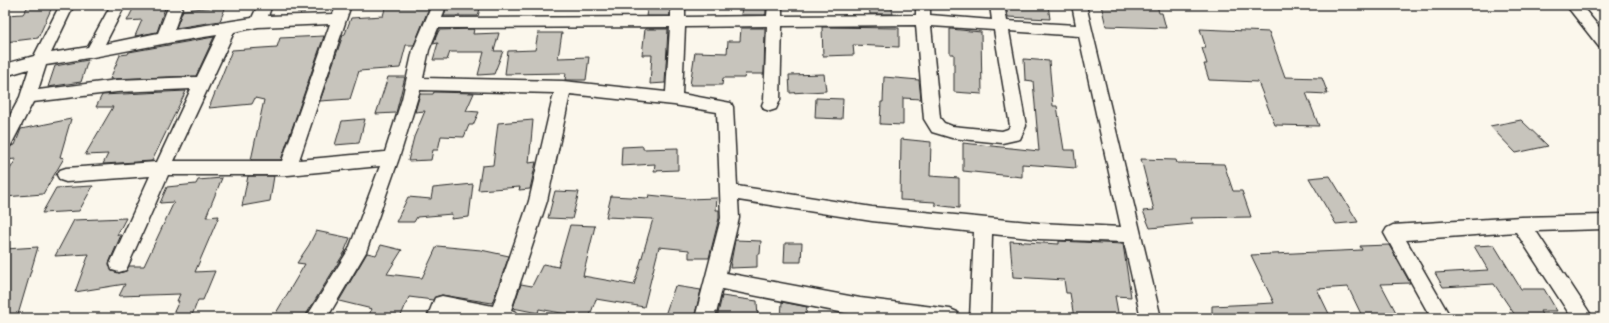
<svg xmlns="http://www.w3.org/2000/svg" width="1609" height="323" viewBox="0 0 1609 323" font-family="Pangolin,sans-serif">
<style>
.building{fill:#c7c4bc;stroke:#2b2b2b}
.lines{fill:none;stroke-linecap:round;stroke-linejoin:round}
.minor-casing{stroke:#2b2b2b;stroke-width:3}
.minor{fill:#fbf7ec;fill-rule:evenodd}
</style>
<rect width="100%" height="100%" fill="#fbf7ec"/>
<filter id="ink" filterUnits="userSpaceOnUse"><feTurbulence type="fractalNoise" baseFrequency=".025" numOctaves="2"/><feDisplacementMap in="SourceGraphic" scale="8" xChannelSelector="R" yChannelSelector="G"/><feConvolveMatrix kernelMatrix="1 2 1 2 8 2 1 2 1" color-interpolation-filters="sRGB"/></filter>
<g filter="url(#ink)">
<g class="building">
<polygon points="29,5 53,5 38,38 5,42 5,15 23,14"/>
<polygon points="135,5 166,5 157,32 135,36 142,20 127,21"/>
<polygon points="386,5 430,5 414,45 406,45 400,68 359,71 350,99 320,101 343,35 345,34 351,18 383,16"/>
<polygon points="447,5 481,5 478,16 444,16"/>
<polygon points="648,5 670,5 670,16 646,16"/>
<polygon points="742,5 766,5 766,15 741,15"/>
<polygon points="869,5 891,5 893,14 870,14"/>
<polygon points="1006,5 1048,5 1050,19 1008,17"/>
<polygon points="1101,5 1157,5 1159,13 1162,13 1166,28 1106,26"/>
<polygon points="226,6 220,21 176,28 183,10"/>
<polygon points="822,27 899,28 899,47 853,45 854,55 823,56"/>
<polygon points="741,28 765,28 764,74 745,74 744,78 723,78 722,85 690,85 695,52 727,53 728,41 740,41"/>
<polygon points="474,29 473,34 499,33 494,51 503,51 494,74 478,75 484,52 450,52 447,60 433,60 438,43 433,44 439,30"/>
<polygon points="645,29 668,29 665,83 650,84 652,55 642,55"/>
<polygon points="950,29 981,32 982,94 954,92 954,54 950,54"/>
<polygon points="1200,29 1269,32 1285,77 1322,78 1328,94 1306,93 1319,126 1275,125 1258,82 1209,80 1204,64 1207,64 1202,48 1206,48"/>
<polygon points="538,33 562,33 558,58 589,57 586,80 565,80 566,73 505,74 508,51 535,50"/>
<polygon points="324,36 281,160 251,160 264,100 255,98 252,104 209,108 232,50 277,47 280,38"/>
<polygon points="214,37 196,76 110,79 120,55 128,54 129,52"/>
<polygon points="1024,59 1049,61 1053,106 1057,106 1064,150 1074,150 1076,168 1022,164 1022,177 963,171 963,143 1039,151 1033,81 1025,80"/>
<polygon points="88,60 81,82 48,87 55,66"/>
<polygon points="824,74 826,91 790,93 789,75"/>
<polygon points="388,77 405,77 396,113 376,114"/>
<polygon points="884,77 919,80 921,99 903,98 903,125 880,124 881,102 883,102"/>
<polygon points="186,91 152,161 103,164 108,154 85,155 113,107 96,107 102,95"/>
<polygon points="434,92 474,93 466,111 479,112 473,125 469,125 464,137 441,136 438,150 433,150 431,160 408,161 414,137 425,111 415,112 420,94 433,94"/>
<polygon points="816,98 843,99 842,119 815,118"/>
<polygon points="71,119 60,157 64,158 43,194 5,197 5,178 16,159 5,160 5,157 11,146 15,145 21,129"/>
<polygon points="365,119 359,143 335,145 342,121"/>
<polygon points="533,120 529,163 536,162 530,189 519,190 520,187 478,190 482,166 493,165 498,123"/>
<polygon points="1521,120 1548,146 1516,153 1490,126"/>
<polygon points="901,139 931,142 930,176 959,178 959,208 935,205 935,202 900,200"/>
<polygon points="643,146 643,149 678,148 678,170 654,171 655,164 621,166 622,147"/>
<polygon points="1141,159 1176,160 1177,163 1224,164 1233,191 1242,191 1251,217 1190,218 1193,224 1150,228 1143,211 1154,210"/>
<polygon points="248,176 274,176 270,201 242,206"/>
<polygon points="1330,176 1358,222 1336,224 1309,178"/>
<polygon points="222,178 206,217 219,216 195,272 215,271 203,300 198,300 191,318 171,318 179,301 177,301 180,294 119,296 125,284 75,292 89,254 55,256 74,220 126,218 117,235 121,235 109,263 112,271 119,273 126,271 129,266 144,266 174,202 160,203 167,187 196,184 198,180"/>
<polygon points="473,184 469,217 451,219 452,214 417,217 414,222 396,222 408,197 431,199 433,188"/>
<polygon points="93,186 79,211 42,213 56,188"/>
<polygon points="555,191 579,192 572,219 548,218"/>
<polygon points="649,195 687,199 717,198 716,210 719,210 719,218 709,258 689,258 689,250 659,247 644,307 596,299 589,318 539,309 538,313 513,308 521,284 532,286 543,264 558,267 570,225 595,226 583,276 634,285 653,219 606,217 611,196 648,198"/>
<polygon points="316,231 350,238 345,250 346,250 304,318 273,318 305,264 297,263 309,245"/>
<polygon points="735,240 761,241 760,254 757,254 757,267 730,268"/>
<polygon points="1010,241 1059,244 1059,241 1123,244 1131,297 1115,296 1119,318 1074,318 1070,293 1066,293 1064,280 1013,277"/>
<polygon points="785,243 802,243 801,262 784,262"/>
<polygon points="381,245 402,250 387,274 422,278 437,246 481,250 509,256 492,303 442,295 435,297 433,300 409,297 400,318 367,318 372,309 339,301 367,253 376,255"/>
<polygon points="1389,245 1410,283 1381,284 1399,318 1363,318 1348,287 1317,289 1331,318 1212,318 1212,306 1274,303 1251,255 1362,250 1360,246"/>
<polygon points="1494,245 1521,289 1544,289 1557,311 1540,311 1543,317 1517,318 1494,284 1443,287 1435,273 1488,270 1474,246"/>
<polygon points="38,247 17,318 5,318 5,249"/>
<polygon points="675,286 701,290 694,318 664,318"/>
<polygon points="722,296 757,301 758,318 717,318"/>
<polygon points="782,302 807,307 805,318 781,318"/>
</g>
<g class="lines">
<defs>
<g id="minor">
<path d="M60,5H74L51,53L88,47L111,5H125L105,44L158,33L169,5H183L174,30L252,18L258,5H272L268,16L333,14L337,5H351L299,160L385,152L402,99L413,50L432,5H446L442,18L671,17V5H685V17L767,16L768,5H782V16L916,15V5H930V15L992,20L990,5H1004L1007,21L1076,25L1072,5H1086L1161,318H1141L1124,242L1039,239L992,234L990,318H970L974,232L872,221L738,200L739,218L726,273L860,298L950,309L957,312L960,318H880L860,316L722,289L715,318H695L721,218L717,112L674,105L570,94L547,201L511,310L516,312L519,318H468L448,314L447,318H427L435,298L442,296L493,306L529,201L554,93L420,90L399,158L366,252L327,318H306L349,249L380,166L288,175H168L126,270L119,272L112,270L110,264L150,176L66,182L60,180L57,175L60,170L66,168L157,162L191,89L117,92L33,102L11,145L5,146V125L20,97L29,69L5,76V64L34,56ZM330,24L282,161H174L234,32L258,27ZM916,25L924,119L932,132L952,138L1002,143L1020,139L1026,126L1009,31L1079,36L1121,227L1039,223L872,207L737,186L733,107L731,103L682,94L685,27L767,26L764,100L762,105L764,109L770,111L776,109L780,100L782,26ZM931,26L994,30L1010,126L1008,129L1002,131L952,126L944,123L940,118ZM670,27L666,92L563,81L423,78L429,50L438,28ZM217,35L197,77L117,80L38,90L46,65C104,56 160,43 217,35Z"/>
<polygon points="1566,5 1581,5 1604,33 1604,48 1599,47"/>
<polygon points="1604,215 1604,229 1536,231 1593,318 1572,318 1516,232 1406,240 1451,318 1431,318 1384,233 1387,228 1393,225 1521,217"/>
</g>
</defs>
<use href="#minor" class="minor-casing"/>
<use href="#minor" class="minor"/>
</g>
</g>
<rect width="1609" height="323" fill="none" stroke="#fbf7ec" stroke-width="20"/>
<rect x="10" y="10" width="1589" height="303" fill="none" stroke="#2b2b2b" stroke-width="1.5" filter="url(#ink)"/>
</svg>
